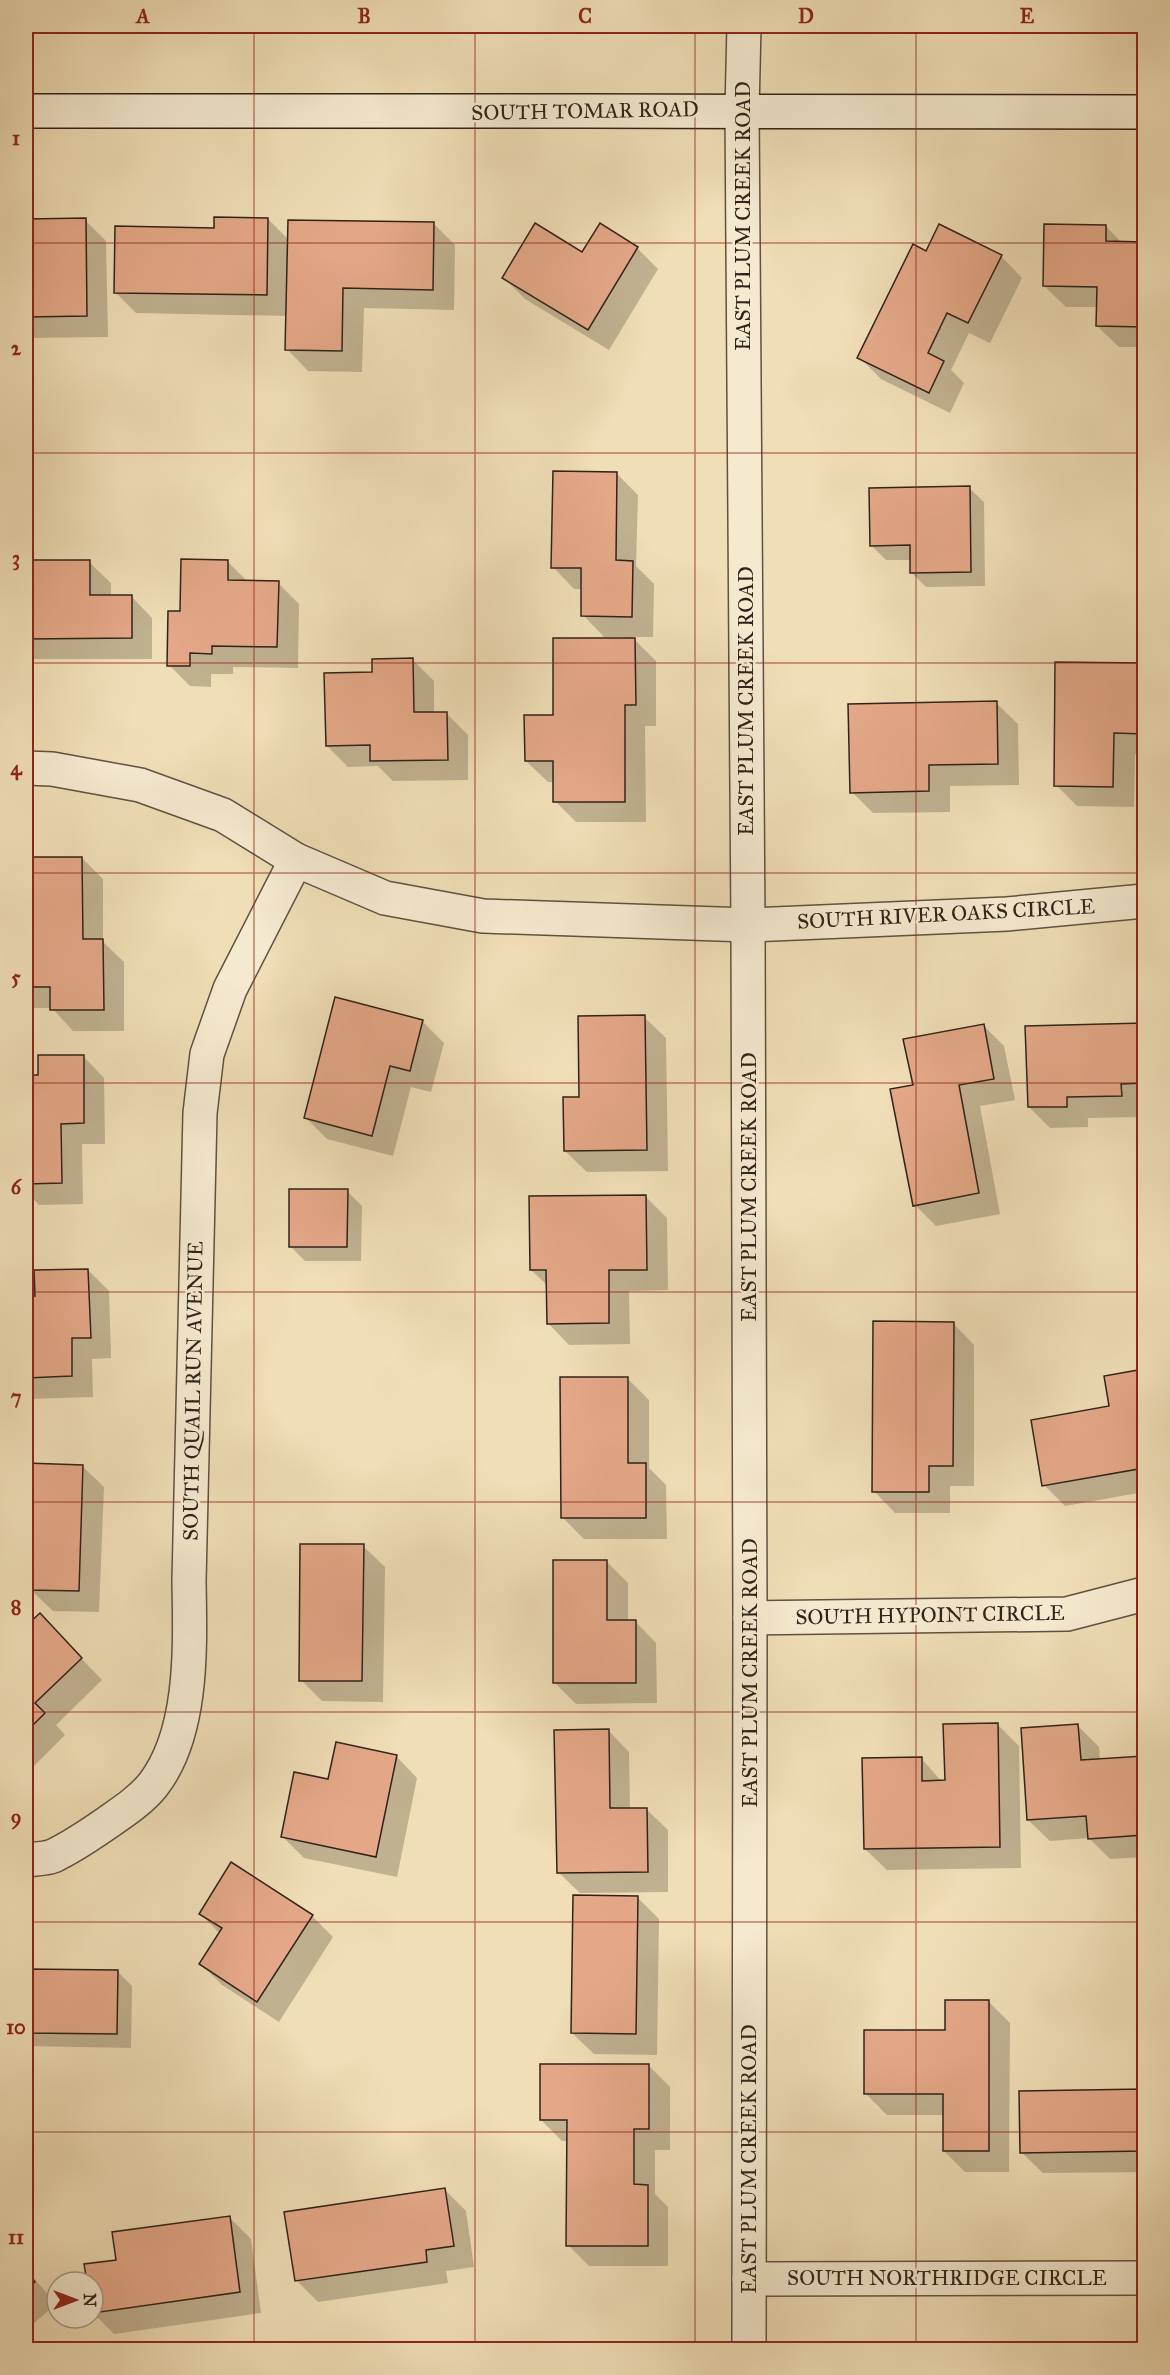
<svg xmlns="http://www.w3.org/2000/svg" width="1170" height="2375" viewBox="0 0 1170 2375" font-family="'IM FELL Great Primer',serif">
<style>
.shadow{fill:#0003}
.building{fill:#e4a888;stroke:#30221a;stroke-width:1.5}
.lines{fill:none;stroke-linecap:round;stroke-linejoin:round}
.street-casing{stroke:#605141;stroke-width:36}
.secondary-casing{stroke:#30221a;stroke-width:36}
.street{stroke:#f5ead0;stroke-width:33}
.secondary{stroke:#f5ead0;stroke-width:33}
.grid{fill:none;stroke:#8f2418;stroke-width:1.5;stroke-opacity:0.55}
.labels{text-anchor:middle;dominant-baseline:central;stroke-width:5;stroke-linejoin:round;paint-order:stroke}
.street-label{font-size:21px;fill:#30221a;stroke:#f5ead0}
.neatline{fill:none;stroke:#8f2418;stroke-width:2}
.grid-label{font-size:20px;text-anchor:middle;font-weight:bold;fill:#8f2418}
</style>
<rect width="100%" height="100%" fill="#f0deb6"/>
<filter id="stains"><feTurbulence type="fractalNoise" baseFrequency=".00333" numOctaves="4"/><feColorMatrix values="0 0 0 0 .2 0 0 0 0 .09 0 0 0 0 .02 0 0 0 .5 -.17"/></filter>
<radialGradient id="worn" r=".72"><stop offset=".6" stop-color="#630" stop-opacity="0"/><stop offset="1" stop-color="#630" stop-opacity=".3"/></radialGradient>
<g class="shadow">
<polygon points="268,219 289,240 434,224 455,245 454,310 364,308 362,372 308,371 287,349 287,316 136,313 115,292 215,229"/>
<polygon points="85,220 106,241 108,337 26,338 26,221"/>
<polygon points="1106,226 1122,243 1144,243 1144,347 1119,347 1097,326 1098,307 1066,307 1044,286"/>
<polygon points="637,248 658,269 609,350 525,299 504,278 583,254"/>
<polygon points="926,253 1001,256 1022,278 990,343 969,333 951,370 964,383 950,413 881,379 859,357"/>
<polygon points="616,473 638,495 636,566 654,584 653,637 632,637 656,661 656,726 645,726 646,822 576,822 555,801 555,782 548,782 526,761 554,717 625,640 625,637 604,637 583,615 583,589 574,589 553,567"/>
<polygon points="969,488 984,502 985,586 926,587 911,572 911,560 886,560 872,546"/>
<polygon points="227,561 248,582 278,583 299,604 298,668 233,667 233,674 211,674 211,687 190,686 169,665 182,613"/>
<polygon points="26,562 89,562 111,583 111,596 131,596 152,618 152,659 26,659"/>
<polygon points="413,660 434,681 434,714 446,713 468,735 468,780 393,781 378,766 348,767 327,746 373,674"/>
<polygon points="1057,663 1144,664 1144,754 1135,754 1134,807 1077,806 1056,785"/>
<polygon points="996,703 1018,724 1019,785 950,786 950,812 873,813 852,792"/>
<polygon points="26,858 82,858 103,879 103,942 124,962 124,1031 73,1031 52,1008 26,1008"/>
<polygon points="644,1017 666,1038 668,1171 587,1172 565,1151 581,1098"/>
<polygon points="422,1021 444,1043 431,1092 411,1087 393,1156 327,1139 306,1118"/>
<polygon points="983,1025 1004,1046 1015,1100 980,1106 1000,1214 936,1226 915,1205 914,1086"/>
<polygon points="1144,1025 1144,1105 1142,1105 1142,1117 1088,1118 1088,1127 1050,1128 1029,1107 1027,1027"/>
<polygon points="83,1056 104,1078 105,1144 82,1144 83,1204 39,1205 26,1191 26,1076 39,1076"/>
<polygon points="347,1191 362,1206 361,1261 305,1261 291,1247"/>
<polygon points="646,1197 667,1218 668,1290 629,1291 630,1344 569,1345 548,1323 548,1286 531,1270"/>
<polygon points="88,1270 109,1291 111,1358 92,1359 93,1397 26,1399 26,1298 37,1298"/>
<polygon points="953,1323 974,1345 974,1486 950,1486 950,1513 895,1513 874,1491"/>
<polygon points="1144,1370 1144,1492 1065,1506 1044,1485 1111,1407 1106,1377"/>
<polygon points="627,1378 649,1400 649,1468 666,1485 667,1539 584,1539 563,1518"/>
<polygon points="26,1465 82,1466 104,1487 99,1612 53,1611 31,1590 32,1583 26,1583"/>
<polygon points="363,1546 385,1567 383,1702 322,1701 301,1680"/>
<polygon points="607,1562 628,1583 628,1621 635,1621 656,1643 657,1703 576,1704 555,1683"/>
<polygon points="40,1615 102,1680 56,1725 65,1735 26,1774 26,1628"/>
<polygon points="998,1725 1019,1746 1021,1868 887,1870 865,1849 921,1758 942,1782 946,1782"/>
<polygon points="1078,1726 1099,1747 1100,1760 1144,1758 1144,1857 1110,1859 1089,1838 1050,1841 1028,1820"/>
<polygon points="608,1730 629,1752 630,1809 646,1809 668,1830 668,1892 580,1893 558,1872"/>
<polygon points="396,1756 417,1778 397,1877 304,1858 283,1837 329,1780"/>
<polygon points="637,1897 659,1919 657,2055 594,2054 572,2033"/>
<polygon points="201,1914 312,1916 333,1937 279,2022 222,1985 201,1964 220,1934"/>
<polygon points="26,1970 117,1971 132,1986 131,2048 26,2046"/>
<polygon points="989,2002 1010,2023 1009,2172 965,2172 944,2151 944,2115 887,2115 865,2093"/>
<polygon points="648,2065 670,2087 670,2150 655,2150 655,2194 668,2207 668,2266 589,2266 568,2245 568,2141 562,2141 541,2120"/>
<polygon points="1144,2091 1144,2172 1043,2173 1021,2152 1021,2093"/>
<polygon points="445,2190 466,2211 474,2267 446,2271 448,2283 318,2302 296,2280"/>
<polygon points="229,2217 251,2239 261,2313 114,2334 93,2313 93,2282 88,2282 118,2261"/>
<polygon points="26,2269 56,2304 26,2330"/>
</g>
<g class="building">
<polygon points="214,217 268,218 267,295 114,293 115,226 214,228"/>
<polygon points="86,218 87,316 26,317 26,219"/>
<polygon points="288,220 434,222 433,290 343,288 342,351 285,350"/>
<polygon points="535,223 582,252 600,223 638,247 588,330 502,278"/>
<polygon points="939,224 1002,255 968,323 947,313 928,353 944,361 929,393 857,358 913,244 926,251"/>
<polygon points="1044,224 1106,225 1106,241 1144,242 1144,327 1096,326 1097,287 1043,286"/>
<polygon points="553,471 617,472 616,560 633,561 632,617 581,616 581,568 551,568"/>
<polygon points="970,486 971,572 910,573 910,545 870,546 869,488"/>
<polygon points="181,559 228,560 228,580 279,581 277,647 212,646 212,654 190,653 190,666 167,666 168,611 180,611"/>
<polygon points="26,560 90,560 90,595 132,595 132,638 26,639"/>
<polygon points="553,638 635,638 636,705 625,705 625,802 553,802 553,761 525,761 524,715 553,715"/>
<polygon points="413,658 414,712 447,712 448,760 370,761 370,745 326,746 324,673 372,672 372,659"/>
<polygon points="1055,662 1144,663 1144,734 1114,733 1113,787 1054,786"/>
<polygon points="997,701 998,764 929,765 929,791 850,793 848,704"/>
<polygon points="26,857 82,857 83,939 103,939 104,1010 50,1010 50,987 26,987"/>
<polygon points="335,997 423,1020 410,1071 390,1066 372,1136 304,1118"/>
<polygon points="645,1015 647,1150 564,1151 563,1097 579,1097 578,1016"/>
<polygon points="1144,1023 1144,1083 1121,1084 1122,1096 1067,1097 1067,1107 1028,1107 1025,1026"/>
<polygon points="984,1024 994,1079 959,1085 979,1193 913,1206 890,1089 913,1085 903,1039"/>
<polygon points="38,1055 84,1055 84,1123 61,1124 62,1183 26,1184 26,1075 38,1075"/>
<polygon points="289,1189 348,1189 347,1247 289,1247"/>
<polygon points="646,1195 647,1270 609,1270 609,1323 547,1324 546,1270 530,1270 529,1196"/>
<polygon points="88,1269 91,1338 72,1338 72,1376 26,1378 26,1296 35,1296 34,1270"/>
<polygon points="873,1321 954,1322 953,1466 929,1466 929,1492 872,1492"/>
<polygon points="1144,1369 1144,1468 1042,1486 1031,1420 1109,1406 1104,1376"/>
<polygon points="560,1377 628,1377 628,1463 646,1463 646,1518 561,1518"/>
<polygon points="26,1463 83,1465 79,1591 30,1590 31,1563 26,1563"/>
<polygon points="300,1544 364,1544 362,1681 299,1681"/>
<polygon points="553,1560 607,1560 607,1620 636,1620 636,1683 553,1683"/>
<polygon points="40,1613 82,1658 35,1703 45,1713 26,1732 26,1626"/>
<polygon points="998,1723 1000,1847 864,1849 862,1758 922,1757 922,1781 945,1780 943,1724"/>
<polygon points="1078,1724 1081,1760 1144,1756 1144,1835 1088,1839 1086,1816 1027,1820 1021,1728"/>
<polygon points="609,1729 610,1808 647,1808 648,1872 557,1873 554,1730"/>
<polygon points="336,1742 397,1755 376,1857 281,1837 294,1772 328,1779"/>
<polygon points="231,1862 313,1915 257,2002 199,1964 222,1928 199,1914"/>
<polygon points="573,1895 638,1896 636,2034 571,2033"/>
<polygon points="26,1969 118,1970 117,2034 26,2033"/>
<polygon points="945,2000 989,2000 989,2151 943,2151 943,2094 864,2094 864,2030 945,2030"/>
<polygon points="540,2064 649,2064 649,2129 634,2129 634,2184 648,2185 648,2246 566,2246 567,2120 540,2120"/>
<polygon points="1144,2089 1144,2151 1020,2153 1019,2091"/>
<polygon points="445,2188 454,2246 426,2250 427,2262 295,2281 284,2212"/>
<polygon points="230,2216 240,2292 93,2313 93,2282 87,2282 84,2264 116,2260 112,2232"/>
<polygon points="26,2270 35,2282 26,2290"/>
</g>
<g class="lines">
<defs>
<g id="street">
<polyline points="744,26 742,110 748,925 750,1618 749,2350"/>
<polyline points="26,768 52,769 140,785 223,815 296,860 385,898 483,916 748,925 1007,914 1144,901"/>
<polyline points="750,1618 1067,1614 1144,1594"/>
<path d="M26,1860C34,1859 45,1859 53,1856C70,1848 88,1836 104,1825C121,1813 139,1802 153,1785C194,1732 190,1645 189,1581L200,1113L207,1054L230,989L296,860"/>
<polyline points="749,2279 1144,2278"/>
</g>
<path id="secondary" d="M26,111C399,112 771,110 1144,112"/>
</defs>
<use href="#street" class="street-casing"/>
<use href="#secondary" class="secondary-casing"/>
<use href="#street" class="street"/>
<use href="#secondary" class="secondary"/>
</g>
<path class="grid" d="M254,26V2350M475,26V2350M695,26V2350M916,26V2350M26,243H1144M26,453H1144M26,663H1144M26,873H1144M26,1083H1144M26,1292H1144M26,1502H1144M26,1712H1144M26,1922H1144M26,2132H1144"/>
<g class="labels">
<g class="street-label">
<text transform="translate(585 111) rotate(-1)">SOUTH TOMAR ROAD</text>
<text transform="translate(743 216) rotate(-90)">EAST PLUM CREEK ROAD</text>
<text transform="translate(746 701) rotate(-90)">EAST PLUM CREEK ROAD</text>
<text transform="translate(946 914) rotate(-3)">SOUTH RIVER OAKS CIRCLE</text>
<text transform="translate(749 1187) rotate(-90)">EAST PLUM CREEK ROAD</text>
<text transform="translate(193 1391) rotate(-89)">SOUTH QUAIL RUN AVENUE</text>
<text transform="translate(930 1615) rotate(-1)">SOUTH HYPOINT CIRCLE</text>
<text transform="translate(750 1673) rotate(-90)">EAST PLUM CREEK ROAD</text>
<text transform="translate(749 2159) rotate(-90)">EAST PLUM CREEK ROAD</text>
<text x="947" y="2278">SOUTH NORTHRIDGE CIRCLE</text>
</g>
</g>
<rect width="1170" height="2375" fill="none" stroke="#f0deb6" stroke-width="66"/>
<g transform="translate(75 2300) rotate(90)"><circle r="28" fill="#f5ead0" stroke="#a69a87" stroke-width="1.5"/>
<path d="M0-4.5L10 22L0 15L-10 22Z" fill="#8f2418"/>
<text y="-9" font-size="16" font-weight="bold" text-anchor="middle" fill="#30221a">N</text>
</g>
<rect x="33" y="33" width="1104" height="2309" class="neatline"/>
<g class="grid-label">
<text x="143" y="23">A</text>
<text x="364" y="23">B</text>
<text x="585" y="23">C</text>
<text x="806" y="23">D</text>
<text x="1027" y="23">E</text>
<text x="16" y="145">1</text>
<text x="16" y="355">2</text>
<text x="16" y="565">3</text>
<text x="16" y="775">4</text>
<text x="16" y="984">5</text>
<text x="16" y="1194">6</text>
<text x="16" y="1404">7</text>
<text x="16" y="1614">8</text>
<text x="16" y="1824">9</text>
<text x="16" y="2034">10</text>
<text x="16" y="2244">11</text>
</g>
<rect width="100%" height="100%" filter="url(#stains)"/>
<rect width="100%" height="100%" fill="url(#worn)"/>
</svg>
